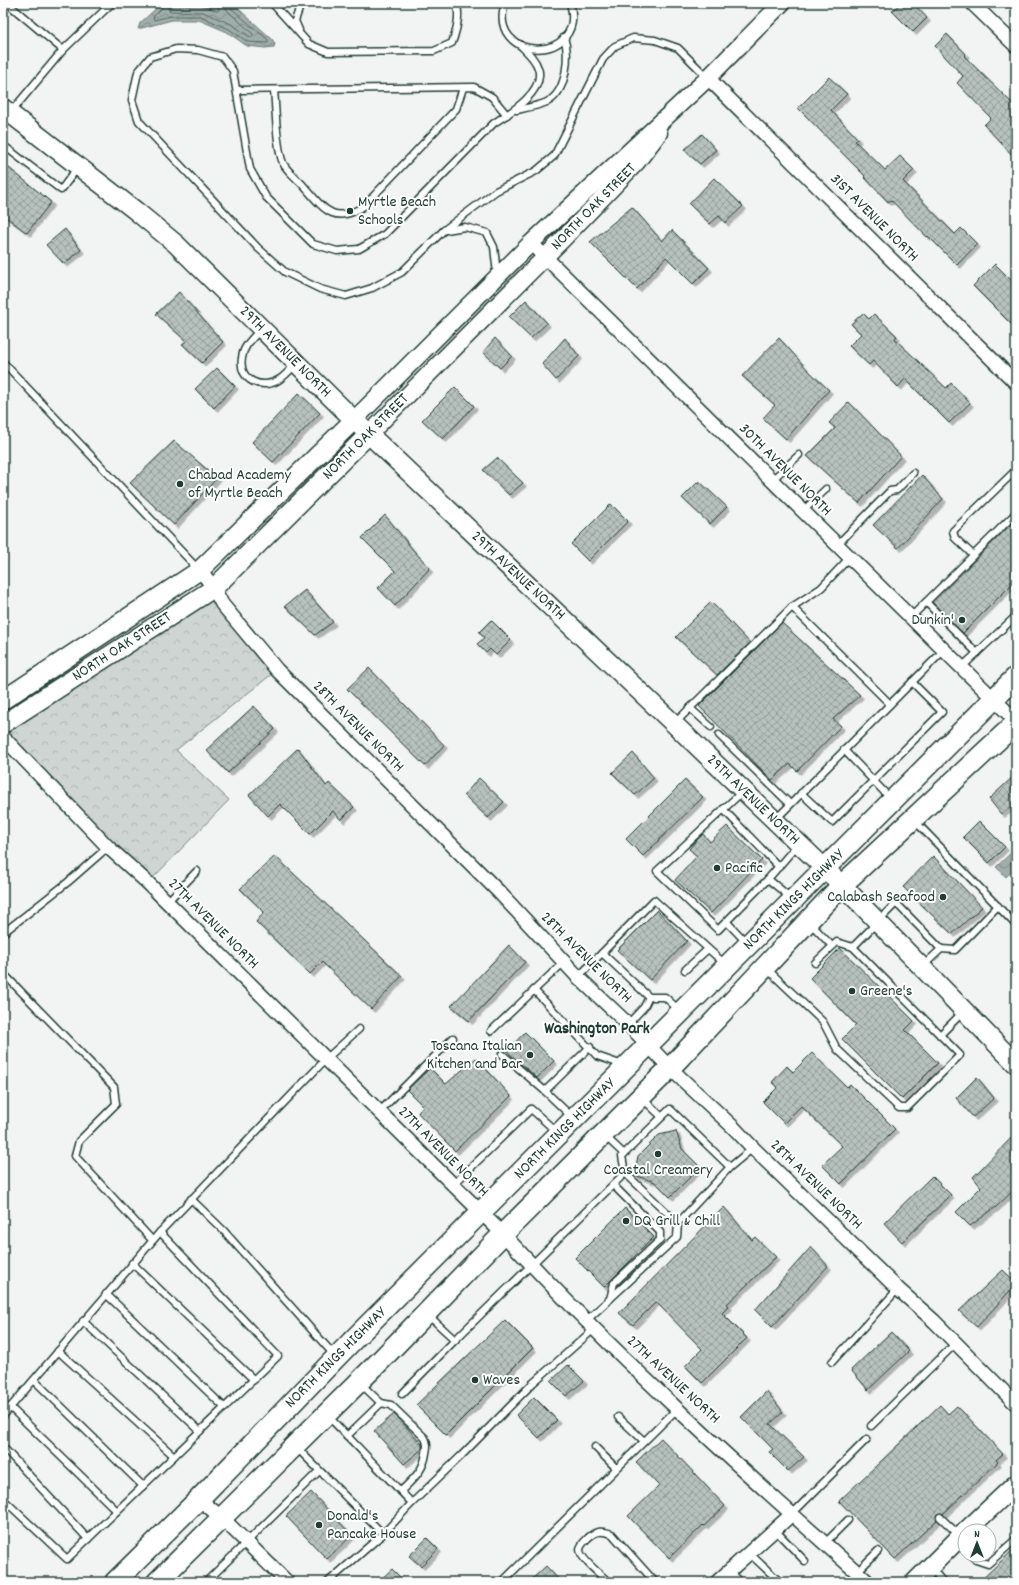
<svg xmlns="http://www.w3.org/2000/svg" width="1019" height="1585" viewBox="0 0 1019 1585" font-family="Dekko,sans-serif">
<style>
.forest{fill:url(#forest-crowns);stroke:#768984}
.water{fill:url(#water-waves);stroke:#6d807b}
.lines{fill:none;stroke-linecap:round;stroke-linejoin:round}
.shore{stroke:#536a63;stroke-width:1}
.building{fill:url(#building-cross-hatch);stroke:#1f3d34;filter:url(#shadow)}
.service-casing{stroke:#1f3d34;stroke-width:9}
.minor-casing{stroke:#1f3d34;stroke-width:16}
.tertiary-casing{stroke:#1f3d34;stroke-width:19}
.secondary-casing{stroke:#1f3d34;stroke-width:21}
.primary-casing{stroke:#1f3d34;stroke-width:23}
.service{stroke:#fff;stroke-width:6}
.minor{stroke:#fff;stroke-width:13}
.tertiary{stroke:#fff;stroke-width:16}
.secondary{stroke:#fff;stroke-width:18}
.primary{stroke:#fff;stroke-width:20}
.poi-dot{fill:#1f3d34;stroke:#fff;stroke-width:1.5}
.labels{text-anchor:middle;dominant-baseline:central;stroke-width:4;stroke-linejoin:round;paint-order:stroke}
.poi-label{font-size:16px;fill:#1f3d34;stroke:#fff;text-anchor:start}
.street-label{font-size:16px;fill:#1f3d34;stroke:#fff}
.neighbourhood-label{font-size:17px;font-weight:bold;fill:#1f3d34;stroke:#fff}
</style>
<defs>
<pattern id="forest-crowns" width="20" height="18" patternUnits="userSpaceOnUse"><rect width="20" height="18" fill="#ced5d3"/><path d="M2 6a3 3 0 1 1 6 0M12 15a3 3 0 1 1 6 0" fill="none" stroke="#b0b8b6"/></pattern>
<pattern id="water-waves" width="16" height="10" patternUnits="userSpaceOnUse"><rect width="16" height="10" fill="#a1adaa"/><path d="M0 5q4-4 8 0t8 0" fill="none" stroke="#838e8b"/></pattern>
<pattern id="building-cross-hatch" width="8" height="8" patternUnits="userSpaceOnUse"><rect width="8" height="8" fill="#b7c1bd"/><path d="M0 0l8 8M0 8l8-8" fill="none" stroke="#949e9a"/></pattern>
<filter id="shadow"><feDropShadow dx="3.5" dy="3.5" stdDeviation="0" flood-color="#0004"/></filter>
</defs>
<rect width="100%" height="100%" fill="#f2f3f3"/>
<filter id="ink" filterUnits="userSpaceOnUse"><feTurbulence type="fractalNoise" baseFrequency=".025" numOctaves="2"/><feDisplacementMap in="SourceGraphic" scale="8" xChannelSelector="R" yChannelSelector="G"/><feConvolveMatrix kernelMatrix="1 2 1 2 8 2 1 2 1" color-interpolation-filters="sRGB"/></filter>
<g filter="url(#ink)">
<polygon class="forest" points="214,588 277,670 176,750 229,800 148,883 3,737 10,719"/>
<g class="water">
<polygon points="162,3 232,3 272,39 275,44 274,47 265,48 247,46 227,32 199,20 172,20 138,29 140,23"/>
<polygon points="1014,850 1016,852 1016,867 1006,877 996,867"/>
</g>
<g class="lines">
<g class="shore">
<polyline points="164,3 163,7 153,17 154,20 171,16 200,16 229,29 248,42 268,43 268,40 231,8 229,3"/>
<polyline points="169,3 168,9 170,11 203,12 231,24 250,37 253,37 253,34 227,10 224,3"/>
<polyline points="175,3 177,5 202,5 217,11 219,10 218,3"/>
</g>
</g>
<g class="building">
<polygon points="901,3 913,3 927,18 913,32 892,11"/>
<polygon points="947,34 966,54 964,56 1016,107 1016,159 984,125 991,118 957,83 963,76 935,46"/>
<polygon points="829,77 847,94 831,110 858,139 855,141 885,170 900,156 914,170 903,181 955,234 961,228 977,244 957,265 928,236 927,237 891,200 888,202 864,177 865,176 798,108"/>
<polygon points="702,134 716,150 700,164 684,150"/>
<polygon points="3,163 51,202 27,233 3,215"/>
<polygon points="714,178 743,206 725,223 719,216 710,224 689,204"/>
<polygon points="632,207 662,241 672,230 709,268 693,284 666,257 637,289 590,242"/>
<polygon points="65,229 81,250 64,264 46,245"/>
<polygon points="995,264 1016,285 1016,329 973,286"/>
<polygon points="179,292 223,342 202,363 182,344 186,341 156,314"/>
<polygon points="526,300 547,323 531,338 509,317"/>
<polygon points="863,313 869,319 874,314 897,336 895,339 946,388 951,383 970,403 949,423 905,379 898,387 873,361 869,365 849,346 861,334 851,324"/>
<polygon points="495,338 512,356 500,368 483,352"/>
<polygon points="565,338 579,356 556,380 542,364"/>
<polygon points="779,338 808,370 829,390 786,439 763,418 775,405 742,376"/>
<polygon points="217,368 235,386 214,408 195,389"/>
<polygon points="455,387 474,406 443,439 422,420"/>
<polygon points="299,393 320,413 273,462 252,442"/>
<polygon points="849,402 901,456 859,503 807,456 835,428 829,423"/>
<polygon points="174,441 217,478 174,525 130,483"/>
<polygon points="497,458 523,483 509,495 483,470"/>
<polygon points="922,475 943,499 898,548 873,525"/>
<polygon points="699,481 727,507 710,524 682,498"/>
<polygon points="611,504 628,521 588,561 571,544"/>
<polygon points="385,515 414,551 430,568 395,606 378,588 395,571 362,538"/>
<polygon points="1016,519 1016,580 963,633 932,602"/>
<polygon points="305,590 333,622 315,635 285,606"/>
<polygon points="711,602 750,643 717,675 676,637"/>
<polygon points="491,620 511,640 496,655 490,649 486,653 477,644 484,638 479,632"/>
<polygon points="782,623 860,695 833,719 841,726 797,771 790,764 772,780 699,706"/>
<polygon points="369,668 444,745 425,766 347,689"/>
<polygon points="254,706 275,729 228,773 206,750"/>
<polygon points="298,748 326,786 329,783 354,807 341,820 333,811 310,834 280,804 268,816 249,795"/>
<polygon points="633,753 654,778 635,795 612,773"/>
<polygon points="1016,774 1016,814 1010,808 1001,814 989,799"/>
<polygon points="479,778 504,802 488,818 464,795"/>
<polygon points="685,780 703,797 643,856 626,839"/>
<polygon points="979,821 1005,847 989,863 963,837"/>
<polygon points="727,826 762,860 711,913 675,880 697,856 689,849 697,840 703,834 710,842"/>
<polygon points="275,856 402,976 371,1009 322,962 310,974 256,922 264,912 240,889"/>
<polygon points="933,856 982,907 952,934 903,887"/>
<polygon points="657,910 687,941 650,980 617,950"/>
<polygon points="509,945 525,962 469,1021 451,1006"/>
<polygon points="840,948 914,1021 905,1030 938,1063 902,1099 842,1039 856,1025 810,978"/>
<polygon points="525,1032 554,1061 537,1078 507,1051"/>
<polygon points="812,1053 847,1087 850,1084 895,1129 841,1184 822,1165 842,1146 801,1106 784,1123 763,1102 778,1087 772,1082 787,1066 793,1072"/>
<polygon points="476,1058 511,1096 455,1151 418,1113 423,1106 407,1090 430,1068 446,1084"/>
<polygon points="977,1077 994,1098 973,1117 956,1098"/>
<polygon points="676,1131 682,1149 700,1167 670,1197 655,1182 634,1175 638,1156 659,1135"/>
<polygon points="1016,1133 1016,1188 996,1207 970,1226 956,1212 981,1187 973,1177"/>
<polygon points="932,1176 951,1195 902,1242 884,1223"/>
<polygon points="724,1207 752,1240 755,1237 776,1257 727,1304 729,1306 722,1313 747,1338 702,1383 685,1366 702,1349 656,1302 633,1325 619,1313"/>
<polygon points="625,1208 654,1237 604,1287 575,1258"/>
<polygon points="811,1247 828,1266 772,1327 755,1310"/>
<polygon points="1003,1270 1016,1283 1016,1284 977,1327 959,1311"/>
<polygon points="505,1320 533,1348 446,1435 416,1405"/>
<polygon points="891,1332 909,1351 868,1390 851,1370"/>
<polygon points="568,1365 584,1381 566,1396 551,1381"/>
<polygon points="767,1391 783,1412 770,1424 804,1457 788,1471 769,1452 773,1449 741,1417"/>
<polygon points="534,1397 557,1420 539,1438 516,1415"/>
<polygon points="940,1405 948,1414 957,1406 1003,1454 996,1460 998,1462 943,1514 941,1513 937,1514 936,1516 937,1520 895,1559 839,1501"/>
<polygon points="394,1414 422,1444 422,1449 404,1464 374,1431"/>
<polygon points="661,1438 725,1506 704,1526 703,1525 669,1558 628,1516 659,1486 636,1462"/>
<polygon points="311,1492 352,1535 327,1559 286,1516"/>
<polygon points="427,1538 438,1549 421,1566 409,1556"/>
<polygon points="1016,1547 1016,1582 979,1582"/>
<polygon points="546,1566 561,1582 529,1582"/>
<polygon points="392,1569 405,1582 378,1582"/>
</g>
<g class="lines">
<defs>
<g id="service">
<polyline points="7,3 63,50"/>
<path d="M272,3L309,44L328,52L434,51L452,43C456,32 461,15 456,3"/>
<path d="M505,3C486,63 588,65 570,3"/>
<polyline points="299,30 295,21 301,3"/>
<path d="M519,44C526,51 535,58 538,68C546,91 510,113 494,123L385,234L359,249L337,251L313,244L266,197L250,169L233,71L223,57L198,50L176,49L150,57L138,72L132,100L139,121L258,248L285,272L320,289L346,296L372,288L402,272L444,230L496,191L536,171L554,156L603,59L615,46L633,38L655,40L678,48L708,78"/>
<polyline points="237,90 474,87 492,97 507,115"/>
<path d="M274,90C276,109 276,147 283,163C287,171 296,178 302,184C322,206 332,227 364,206L456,109L463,88"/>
<path d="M516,110C526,108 538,106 547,102C567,92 570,56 564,37"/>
<polyline points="11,112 63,50 112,3"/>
<polyline points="3,145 61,190 78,167"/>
<polyline points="446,230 465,227 487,233 494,247 497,274"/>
<path d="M260,330C253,338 243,346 242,358C238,381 263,391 280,379C286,375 291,369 296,364"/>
<polyline points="3,362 198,569"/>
<polyline points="772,480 799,455"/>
<polyline points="803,511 826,489"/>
<polyline points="837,545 890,491 897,490 913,473"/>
<polyline points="973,555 955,538 953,531 1016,470"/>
<polyline points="926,602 977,653"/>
<polyline points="792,607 890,704"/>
<polyline points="911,617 1016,513"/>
<polyline points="962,667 1016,616"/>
<polyline points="690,708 711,727"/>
<polyline points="675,723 792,607 821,588 850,557"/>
<polyline points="719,735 790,804"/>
<polyline points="844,750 890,798"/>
<polyline points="742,792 657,871 718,930 768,879 798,844"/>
<polyline points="801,793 832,822 942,712 912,682"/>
<polyline points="723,809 779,867"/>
<polyline points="775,820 944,650"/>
<polyline points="914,820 1016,925"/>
<polyline points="768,879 791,898"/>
<polyline points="167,902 197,871"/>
<polyline points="727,922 746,942"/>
<polyline points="810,923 832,946"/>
<polyline points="3,933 68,882 108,847"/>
<polyline points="853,947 896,903 941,949"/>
<polyline points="923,966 941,949 955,950 998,906"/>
<polyline points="767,969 823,1022 837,1049 899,1108 907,1108 960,1055 853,947 837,942 815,963"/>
<polyline points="685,970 708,949"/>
<polyline points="3,973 114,1087 116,1104 79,1141 75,1156 152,1240"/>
<polyline points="578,977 602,953"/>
<polyline points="534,990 597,1056 623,1065"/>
<polyline points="679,1010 665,997 649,997 602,953 654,900 725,964"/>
<polyline points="628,1024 644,1007 649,997"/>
<polyline points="491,1031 564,962"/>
<polyline points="940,1035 963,1012"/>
<polyline points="502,1054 545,1091"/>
<polyline points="643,1099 662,1117"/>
<polyline points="379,1112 453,1038"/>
<polyline points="572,1117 545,1091 590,1047"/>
<polyline points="605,1136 624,1154"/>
<polyline points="730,1167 670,1109 622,1156 625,1173 678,1223 730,1167 753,1148"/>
<polyline points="453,1185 531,1109 557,1132"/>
<polyline points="191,1199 224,1231 335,1356"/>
<polyline points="132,1263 254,1380"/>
<polyline points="106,1294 225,1408"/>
<polyline points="610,1299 614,1283 660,1240 660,1232 613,1185"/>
<polyline points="587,1320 677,1237 678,1223"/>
<polyline points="83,1321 200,1431"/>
<polyline points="455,1340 625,1173"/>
<polyline points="58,1351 174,1456"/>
<polyline points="832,1362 898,1289"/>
<polyline points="34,1380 143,1486"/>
<path d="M361,1384L381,1403L391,1405L425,1438C428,1444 427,1448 426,1453C424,1471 412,1480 401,1491"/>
<polyline points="402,1394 455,1340 429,1316"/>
<polyline points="10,1407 117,1511"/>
<polyline points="3,1416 160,1232 326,1059 359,1029"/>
<polyline points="329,1417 412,1503 383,1534"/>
<polyline points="618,1417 644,1441"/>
<polyline points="871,1426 955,1344"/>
<polyline points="347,1436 381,1403"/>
<polyline points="3,1447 88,1539"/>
<polyline points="595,1447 616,1468"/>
<polyline points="297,1448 383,1534 328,1582"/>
<polyline points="3,1499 67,1559 278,1356 160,1232"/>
<polyline points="412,1503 462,1455 533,1383 594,1329"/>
<polyline points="792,1514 867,1439"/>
<polyline points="940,1517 959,1535"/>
<polyline points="774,1529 805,1561"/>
<polyline points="957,1542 965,1550"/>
<polyline points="825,1543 848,1520"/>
<polyline points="749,1553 780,1582"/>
<polyline points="971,1555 976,1560 988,1564 1016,1539"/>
<polyline points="931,1568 943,1582"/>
<polyline points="729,1571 741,1582"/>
<polyline points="857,1572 878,1551"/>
<polyline points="206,1582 319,1471"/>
<polyline points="502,1582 677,1409"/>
<path d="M609,1582C602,1576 579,1558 580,1549C581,1544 586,1540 589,1537C597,1530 603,1531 612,1534L655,1582"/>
</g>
<g id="minor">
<polyline points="972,3 1016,46"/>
<polyline points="708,78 1016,383"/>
<polyline points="531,243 1016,721"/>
<polyline points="200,570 214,588 222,604 277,670 499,892 578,977 628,1024 670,1068 733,1127 753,1148 898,1289 934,1321 1016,1404"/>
<path d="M3,737L108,847L148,883L503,1234C617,1358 743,1471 868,1582"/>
<polyline points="199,1499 222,1518 287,1582"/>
<polyline points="717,1582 792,1514"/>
</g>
<g id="tertiary">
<polyline points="354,420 531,243 708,78 782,3"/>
<polyline points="369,434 563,239 637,162 659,133"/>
</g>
<g id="secondary">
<polyline points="3,108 136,211 176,244 354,420 674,724 842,885 1016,1064"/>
<polyline points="3,700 200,570 354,420"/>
<polyline points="3,724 214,588 369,434"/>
<polyline points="966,1531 1016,1484"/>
<polyline points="915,1582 965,1532"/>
</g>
<g id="primary">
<polyline points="115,1582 199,1499 356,1337 1016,677"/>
<polyline points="157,1582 380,1361 503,1234 670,1068 842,885 1016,723"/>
</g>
</defs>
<use href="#service" class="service-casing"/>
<use href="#minor" class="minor-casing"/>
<use href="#tertiary" class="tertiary-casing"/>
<use href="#secondary" class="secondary-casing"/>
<use href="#primary" class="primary-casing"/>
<use href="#service" class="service"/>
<use href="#minor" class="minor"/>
<use href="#tertiary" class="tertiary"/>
<use href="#secondary" class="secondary"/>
<use href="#primary" class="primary"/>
</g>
</g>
<g class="poi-dot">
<circle cx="350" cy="211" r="4"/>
<circle cx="180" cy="484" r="4"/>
<circle cx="962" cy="620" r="4"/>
<circle cx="717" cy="868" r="4"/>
<circle cx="943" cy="897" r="4"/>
<circle cx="852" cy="991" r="4"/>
<circle cx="530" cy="1055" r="4"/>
<circle cx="658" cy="1154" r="4"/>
<circle cx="626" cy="1221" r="4"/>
<circle cx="475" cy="1380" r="4"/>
<circle cx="319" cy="1525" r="4"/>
</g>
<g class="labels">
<g class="poi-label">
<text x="358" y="202">Myrtle Beach<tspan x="358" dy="18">Schools</tspan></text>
<text x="188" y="475">Chabad Academy<tspan x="188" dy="18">of Myrtle Beach</tspan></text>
<text x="954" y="620" text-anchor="end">Dunkin'</text>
<text x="725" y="868">Pacific</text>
<text x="935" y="897" text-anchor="end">Calabash Seafood</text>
<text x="860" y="991">Greene's</text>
<text x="522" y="1046" text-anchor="end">Toscana Italian<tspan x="522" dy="18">Kitchen and Bar</tspan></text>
<text x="658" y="1170" text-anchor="middle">Coastal Creamery</text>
<text x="634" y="1221">DQ Grill &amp; Chill</text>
<text x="483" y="1380">Waves</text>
<text x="327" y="1516">Donald's<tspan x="327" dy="18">Pancake House</tspan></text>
</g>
<g class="street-label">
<text transform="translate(594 207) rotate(-46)">NORTH OAK STREET</text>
<text transform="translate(874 218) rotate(45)">31ST AVENUE NORTH</text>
<text transform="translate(285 352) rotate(45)">29TH AVENUE NORTH</text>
<text transform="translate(366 437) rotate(-45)">NORTH OAK STREET</text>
<text transform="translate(785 470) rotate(45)">30TH AVENUE NORTH</text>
<text transform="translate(518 576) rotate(43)">29TH AVENUE NORTH</text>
<text transform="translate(122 647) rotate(-33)">NORTH OAK STREET</text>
<text transform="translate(358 727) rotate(45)">28TH AVENUE NORTH</text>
<text transform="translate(753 800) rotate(44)">29TH AVENUE NORTH</text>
<text transform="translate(794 900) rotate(-45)">NORTH KINGS HIGHWAY</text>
<text transform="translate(213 924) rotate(45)">27TH AVENUE NORTH</text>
<text transform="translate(586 958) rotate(45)">28TH AVENUE NORTH</text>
<text transform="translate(565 1129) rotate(-45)">NORTH KINGS HIGHWAY</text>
<text transform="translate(443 1152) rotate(45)">27TH AVENUE NORTH</text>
<text transform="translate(816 1185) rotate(44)">28TH AVENUE NORTH</text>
<text transform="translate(336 1358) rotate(-45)">NORTH KINGS HIGHWAY</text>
<text transform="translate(673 1380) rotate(43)">27TH AVENUE NORTH</text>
</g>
<g class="neighbourhood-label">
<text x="597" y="1030">Washington Park</text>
</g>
</g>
<rect width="1019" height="1585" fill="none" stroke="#fff" stroke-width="16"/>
<rect x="8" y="8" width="1003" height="1569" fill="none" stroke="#1f3d34" stroke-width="1.5" filter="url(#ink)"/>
<g transform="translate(977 1543)"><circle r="19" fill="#ffffff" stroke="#a5b1ae"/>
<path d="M0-3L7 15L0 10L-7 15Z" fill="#1f3d34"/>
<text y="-6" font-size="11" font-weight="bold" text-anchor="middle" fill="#1f3d34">N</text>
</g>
</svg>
